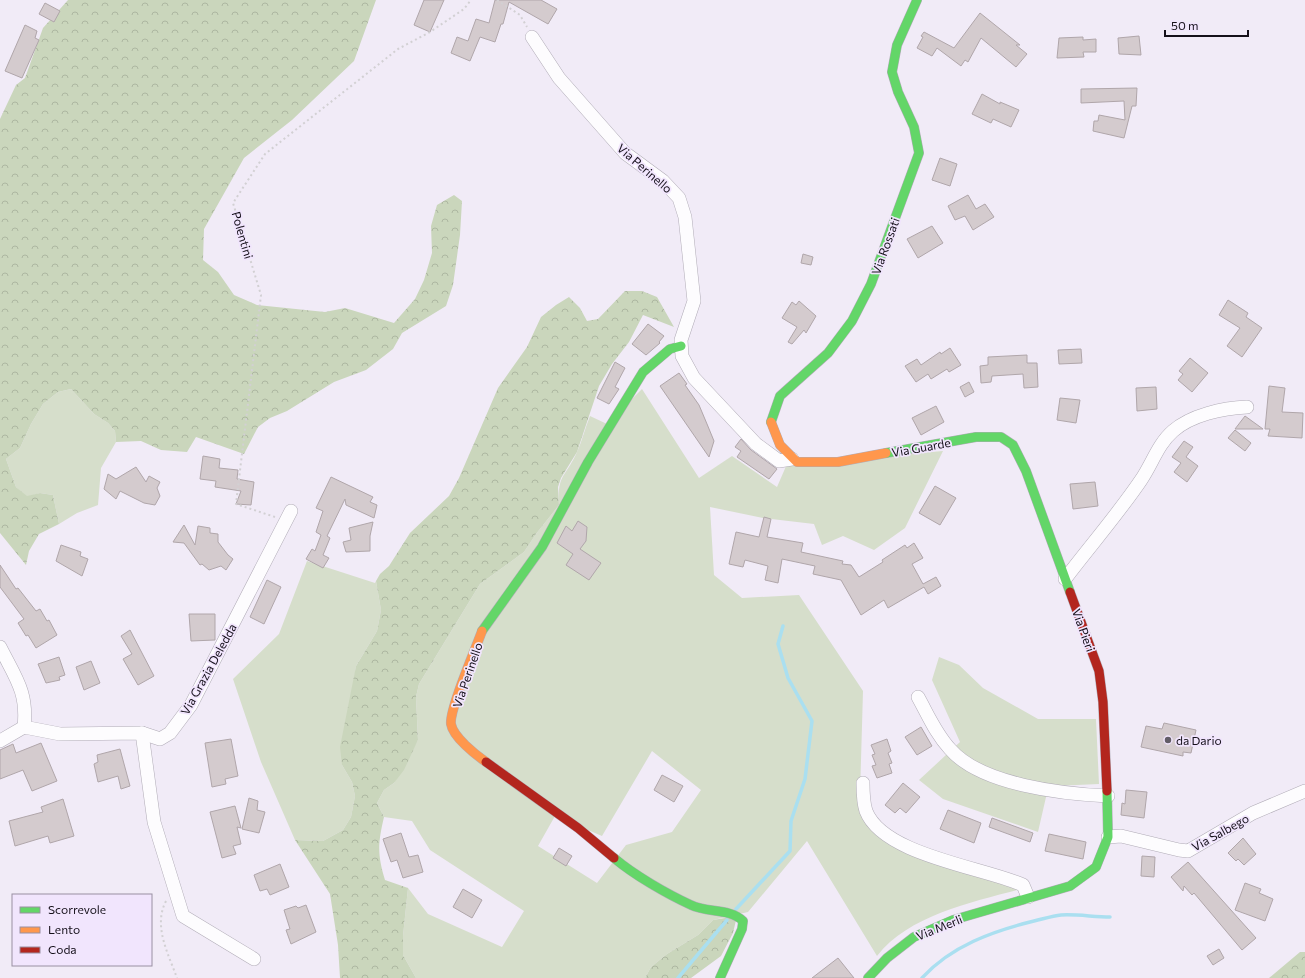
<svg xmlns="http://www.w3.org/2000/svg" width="1305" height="978" viewBox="0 0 1305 978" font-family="Commissioner,sans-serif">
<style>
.green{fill:#d6decb;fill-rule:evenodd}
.forest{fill:url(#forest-crowns)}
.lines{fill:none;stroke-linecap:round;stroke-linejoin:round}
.stream{stroke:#aadff0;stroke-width:3.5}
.building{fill:#d4cbce;stroke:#b0a6aa}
.street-casing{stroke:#b1acb7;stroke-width:14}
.fast-casing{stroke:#b1acb7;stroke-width:10}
.slow-casing{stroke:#b1acb7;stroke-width:10}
.jam-casing{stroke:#b1acb7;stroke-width:10}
.path{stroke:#d2d0d3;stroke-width:2;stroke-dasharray:2 3;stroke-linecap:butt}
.street{stroke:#fdfcfe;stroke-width:13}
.fast{stroke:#63d668;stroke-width:9}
.slow{stroke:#ff974d;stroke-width:9}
.jam{stroke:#b3261e;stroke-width:9}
.poi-dot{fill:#625d67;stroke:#f1e5fd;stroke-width:1.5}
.labels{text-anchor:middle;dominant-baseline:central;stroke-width:3.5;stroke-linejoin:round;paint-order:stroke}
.street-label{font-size:12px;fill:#15101a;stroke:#f1e5fd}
.poi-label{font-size:12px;fill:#15101a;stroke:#f1e5fd;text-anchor:start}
</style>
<defs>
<pattern id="forest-crowns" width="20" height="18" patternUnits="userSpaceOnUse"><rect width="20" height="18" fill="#cad6bc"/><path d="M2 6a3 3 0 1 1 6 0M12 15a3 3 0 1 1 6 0" fill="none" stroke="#adb7a1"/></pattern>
</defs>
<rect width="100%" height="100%" fill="#f1ebf7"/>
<g class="green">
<polygon points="71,389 94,414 108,423 115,431 116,442 101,468 98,505 77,513 59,524 53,495 40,493 27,497 16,487 6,459 20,448 31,424 43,404 58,392"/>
<path d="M642,389L699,478L732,456L777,487L787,464L943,451L905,528L874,550L843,536L822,545L814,524L763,518L710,507L714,575L742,598L799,595L863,691L860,795L888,837L1021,889C973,902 909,915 877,956L807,841L748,912L713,920L698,935L667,954L651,967L645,978H416L403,955V936L408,888L428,914L502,947L524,911L430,850L412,821L384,817L377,803L384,790L394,783L418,740L416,697L419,684L480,584L524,552L536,534L559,505C557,474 566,477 577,452C582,441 585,428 590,416L607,424ZM652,751L701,790L672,832L626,845L597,883L538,846L555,816L602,836Z"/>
<polygon points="307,561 375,583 376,581 381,610 377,631 356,666 342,765 352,782 355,796 351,817 343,830 323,841 295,840 261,762 233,679 279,634"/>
<polygon points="939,657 959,665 983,688 1038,719 1096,719 1099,784 1054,786 1049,784 1038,832 943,799 919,780 960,742 932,680"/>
</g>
<g class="forest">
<polygon points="68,0 376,0 354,61 292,120 244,158 204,229 203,260 218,272 234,295 257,305 325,312 345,308 394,323 415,299 424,280 432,253 431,226 437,205 454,195 462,201 460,235 453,285 446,306 402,333 393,349 366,370 334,382 287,411 270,418 258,427 244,454 196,437 187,452 161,450 141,441 116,442 115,431 108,423 94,414 71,389 58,392 43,404 31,424 20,448 6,459 16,487 27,496 40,493 53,495 59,524 39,534 29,551 26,565 0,533 0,119 16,85 25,78 43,28"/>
<path d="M625,291H642L657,297L674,327L643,315L629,342L612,364L599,386L577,452L561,478L558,487L559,505L536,534L524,552L480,584L419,684L416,697L418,740L404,770L394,783L384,790L377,803L384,817C378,843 377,854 385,880L408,888L403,936V955L416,978H340L338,945L330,894L295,840L323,841L343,830L351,817L355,796L352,782L342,765L340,747L356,666L377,631L381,610L376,581L380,574L389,566L410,533L449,496L459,478L498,388L527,347L541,317L556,305L569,297L580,308L587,321L598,319Z"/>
<polygon points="737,916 733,933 721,956 691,978 645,978 651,967 667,954 698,935 713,920"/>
<polygon points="1300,952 1305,952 1305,978 1269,978"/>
</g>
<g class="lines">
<g class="stream">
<polyline points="736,909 790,851 791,821 805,779 812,721 788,678 778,644 783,626"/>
<polyline points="678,978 727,920"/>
<path d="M922,978C951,946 993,931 1034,921C1043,919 1052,916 1061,915C1077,914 1094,917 1110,917"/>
</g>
</g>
<g class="building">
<polygon points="424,0 444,0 430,32 414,25"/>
<polygon points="495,0 541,0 557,9 548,24 509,2 503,24 501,24 495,42 480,37 470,61 451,53 457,37 468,41 476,19 489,23"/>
<polygon points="45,3 60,11 54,22 39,14"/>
<polygon points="980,13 1020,45 1016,45 1027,54 1016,67 981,38 968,62 965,60 961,66 937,48 932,56 917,48 923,37 921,36 924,32 954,48"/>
<polygon points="25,25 37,31 35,38 39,40 22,78 5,71"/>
<polygon points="1139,36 1141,55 1119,54 1118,38"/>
<polygon points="1083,37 1083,40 1096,39 1096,52 1083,52 1084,57 1057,58 1059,38"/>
<polygon points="1137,88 1136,106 1132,106 1124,138 1093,131 1094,121 1098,121 1099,115 1125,120 1124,101 1081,103 1081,89"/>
<polygon points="982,94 1000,104 1000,102 1019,110 1011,127 993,119 991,123 972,114"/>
<polygon points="940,158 957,164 950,186 932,180"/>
<polygon points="968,195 976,209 985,204 994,217 973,230 965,216 955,220 948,206"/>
<polygon points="932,226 943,243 918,258 907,239"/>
<polygon points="803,254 813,257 811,265 801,263"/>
<polygon points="1228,300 1248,313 1246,317 1262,328 1242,357 1227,346 1240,328 1219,315"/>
<polygon points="799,301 816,316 806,333 804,330 792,344 788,342 797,327 782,318 792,302 796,305"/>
<polygon points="648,324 664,336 659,342 660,343 646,355 632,344"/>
<polygon points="950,348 961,365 949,372 947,369 931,379 928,374 916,382 905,366 917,359 921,365 940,352 941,354"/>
<polygon points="1081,349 1082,363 1059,364 1058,350"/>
<polygon points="1027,355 1027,363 1037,363 1038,387 1024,388 1023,374 992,376 991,382 981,383 980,366 988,365 988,357"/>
<polygon points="1190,358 1208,373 1192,392 1178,380 1183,374 1179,371"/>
<polygon points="615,362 625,368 615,387 619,389 609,404 597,398"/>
<polygon points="679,373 687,384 685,385 699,405 707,424 714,441 709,457 660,386"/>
<polygon points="969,382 974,392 965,397 960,387"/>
<polygon points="1269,386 1285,388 1282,412 1303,413 1302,438 1268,436 1270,429 1265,429"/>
<polygon points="1156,387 1157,409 1137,411 1136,388"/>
<polygon points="1060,398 1080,400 1076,423 1057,420"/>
<polygon points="936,406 944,422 921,435 912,418"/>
<polygon points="1245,416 1263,429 1235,429"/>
<polygon points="1235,430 1251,443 1245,451 1228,438"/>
<polygon points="741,439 751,450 777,469 769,479 737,457 741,451 735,447"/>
<polygon points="1184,441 1193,447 1186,457 1198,466 1187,482 1174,472 1181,463 1172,457"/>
<polygon points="203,456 220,459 219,468 238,470 237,479 254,482 251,505 236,504 241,491 215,487 216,481 200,479"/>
<polygon points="136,467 146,482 149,476 160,482 157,488 160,496 155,505 144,503 120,491 116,499 104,489 108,474 116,479"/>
<polygon points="331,477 373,497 370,502 377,505 374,518 346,505 345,499 327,536 330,538 323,555 329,558 323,568 306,559 312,549 315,551 321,535 316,532 323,511 316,508"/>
<polygon points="1095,482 1098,506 1073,509 1070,484"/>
<polygon points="935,486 956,498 940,525 919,513"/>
<polygon points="764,517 771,519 767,537 803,543 801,552 843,561 842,564 851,565 859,577 883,562 882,560 905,545 907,548 914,543 923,558 912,564 923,584 936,577 941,586 928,594 924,587 888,608 884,600 861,615 841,580 813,574 815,566 782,559 778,583 765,580 768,566 745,560 743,567 729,564 736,532 759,537"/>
<polygon points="578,521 587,527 586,541 580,549 601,563 589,580 566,565 573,554 557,543 566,526 572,531"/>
<polygon points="373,522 370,536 370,551 346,552 343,542 351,540 349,528"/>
<polygon points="184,525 195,545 198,526 210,528 210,533 218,534 218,542 228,555 233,559 226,570 221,566 209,570 202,564 200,565 184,543 173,542"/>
<polygon points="61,545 81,552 80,556 88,559 82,576 56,561"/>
<polygon points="0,565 16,589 18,588 36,611 40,609 47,621 49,620 57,635 36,648 28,635 26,636 18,623 24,619 0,587"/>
<polygon points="267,580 281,587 264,624 250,617"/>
<polygon points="189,614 215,614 215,640 191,641"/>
<polygon points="130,630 154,676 138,685 123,659 132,654 121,636"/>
<polygon points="59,657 65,675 59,677 60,680 46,683 38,664"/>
<polygon points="91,661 100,683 84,690 76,667"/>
<polygon points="1164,723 1196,730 1191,753 1183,752 1183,756 1141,747 1146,726 1162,729"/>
<polygon points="921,727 932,746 917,755 905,737"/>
<polygon points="231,739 238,776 225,779 226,784 212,787 205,743"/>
<polygon points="887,739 891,751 888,753 892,763 889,764 892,773 877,778 872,766 876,765 872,755 875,754 871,745"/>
<polygon points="41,743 57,781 32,791 23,770 0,779 0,750 13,744 16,753"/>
<polygon points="120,749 130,786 121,789 118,776 98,782 94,764 98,762 97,755"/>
<polygon points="662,775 683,786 674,802 654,790"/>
<polygon points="903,783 920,797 906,813 900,808 895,813 885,805"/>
<polygon points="1126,790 1147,792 1144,818 1121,815 1122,803 1125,804"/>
<polygon points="249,798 258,801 257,810 265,812 259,833 242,829"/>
<polygon points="63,799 74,836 50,843 48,836 15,846 9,821 43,812 41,807"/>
<polygon points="235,806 241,828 237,827 241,844 233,846 236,854 222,858 210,812"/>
<polygon points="948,810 981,823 974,843 940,829"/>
<polygon points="992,818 1033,833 1030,842 989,827"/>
<polygon points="401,833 409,857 418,855 423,872 403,878 397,860 391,862 383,839"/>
<polygon points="1049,834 1086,842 1083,859 1045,851"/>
<polygon points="1243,838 1256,854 1244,865 1238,859 1236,861 1228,853"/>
<polygon points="559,848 572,856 566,866 553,858"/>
<polygon points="1142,856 1155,857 1154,877 1141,876"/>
<polygon points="1188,862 1256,938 1242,950 1194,893 1192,895 1184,886 1183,891 1171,877"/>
<polygon points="280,864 289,887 270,895 267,889 260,891 254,875"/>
<polygon points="1245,883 1261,889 1259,893 1273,899 1265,921 1235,910"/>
<polygon points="463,889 482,900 472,918 453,907"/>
<polygon points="306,905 316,932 291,944 286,930 290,929 284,910 296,906 298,908"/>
<polygon points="1219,949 1224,958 1213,965 1207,956"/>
<polygon points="838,958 854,978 812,978"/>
</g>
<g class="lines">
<defs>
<g id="street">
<polyline points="532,37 559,78 625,153 663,181 679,198 685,217 694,301 681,340 682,356 694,378 756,444 779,461 792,459"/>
<path d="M1065,579C1090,546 1118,514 1141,480C1152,464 1158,444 1173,431C1191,415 1223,408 1247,407"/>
<path d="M0,647C15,677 28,692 24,727"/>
<path d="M918,697C928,715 936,734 950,749C981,785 1063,794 1108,796"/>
<polyline points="142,733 154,822 183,916 254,959"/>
<polyline points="0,741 24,727 60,734 142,733 160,739 170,733 191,705 291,511"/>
<path d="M863,783C863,793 863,802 866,811C883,855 982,867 1023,885L1028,897"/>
<polyline points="1108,837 1121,836 1179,850 1188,851 1253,813 1305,791"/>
</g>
<g id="fast">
<polyline points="771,422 780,396 828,353 852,321 871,284 919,153 914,127 898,92 892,72 897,45 917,0"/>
<polyline points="886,453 976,437 1001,437 1013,445 1026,471 1070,592"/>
<polyline points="482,631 542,547 588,462 643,372 670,349 681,346"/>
<path d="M614,858C634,875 667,894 691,905C707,913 730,908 743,921L742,929L720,978"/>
<polyline points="868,978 887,958 914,937 953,920 1070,886 1096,867 1108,837 1107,791"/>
</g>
<g id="slow">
<polyline points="771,422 780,445 797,462 838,462 886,453"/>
<path d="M482,631C476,648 449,710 451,724C453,737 476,755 486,762"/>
</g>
<g id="jam">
<polyline points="1070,592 1099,671 1103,702 1107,791"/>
<polyline points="486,762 578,828 614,858"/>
</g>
</defs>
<use href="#street" class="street-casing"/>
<use href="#fast" class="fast-casing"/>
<use href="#slow" class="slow-casing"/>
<use href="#jam" class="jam-casing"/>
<g class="path">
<polyline points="497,0 520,15 527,27"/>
<polyline points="275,517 236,504 261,295 233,203 265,154 398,49 430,32 464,9 471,0"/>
<path d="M166,901C153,926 168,953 177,978"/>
</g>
<use href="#street" class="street"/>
<use href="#fast" class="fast"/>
<use href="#slow" class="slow"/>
<use href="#jam" class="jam"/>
</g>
<circle class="poi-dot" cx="1168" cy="740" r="4"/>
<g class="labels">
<g class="street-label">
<text transform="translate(645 168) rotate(41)">Via Perinello</text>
<text transform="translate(243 235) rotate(74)">Polentini</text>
<text transform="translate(885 246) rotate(-70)">Via Rossati</text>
<text transform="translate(921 447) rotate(-10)">Via Guarde</text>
<text transform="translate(1084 630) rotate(70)">Via Pieri</text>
<text transform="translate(208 669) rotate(-61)">Via Grazia Deledda</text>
<text transform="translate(467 675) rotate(-71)">Via Perinello</text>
<text transform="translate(1220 832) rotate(-29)">Via Salbego</text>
<text transform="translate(939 927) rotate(-22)">Via Merli</text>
</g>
<g class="poi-label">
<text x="1176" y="740">da Dario</text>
</g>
</g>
<rect x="12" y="894" width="140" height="72" fill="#f1e5fd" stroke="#9990a2"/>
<rect x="20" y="907" width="20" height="6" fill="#63d668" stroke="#9990a2"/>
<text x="48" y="914" font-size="12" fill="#15101a">Scorrevole</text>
<rect x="20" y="927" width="20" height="6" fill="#ff974d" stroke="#9990a2"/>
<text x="48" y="934" font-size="12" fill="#15101a">Lento</text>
<rect x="20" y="947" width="20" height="6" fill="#b3261e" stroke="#9990a2"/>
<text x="48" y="954" font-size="12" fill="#15101a">Coda</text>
<path d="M1165 30v6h83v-6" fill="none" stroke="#15101a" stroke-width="2"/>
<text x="1171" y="30" font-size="12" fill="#15101a" stroke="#f1e5fd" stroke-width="3" paint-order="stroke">50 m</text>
</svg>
